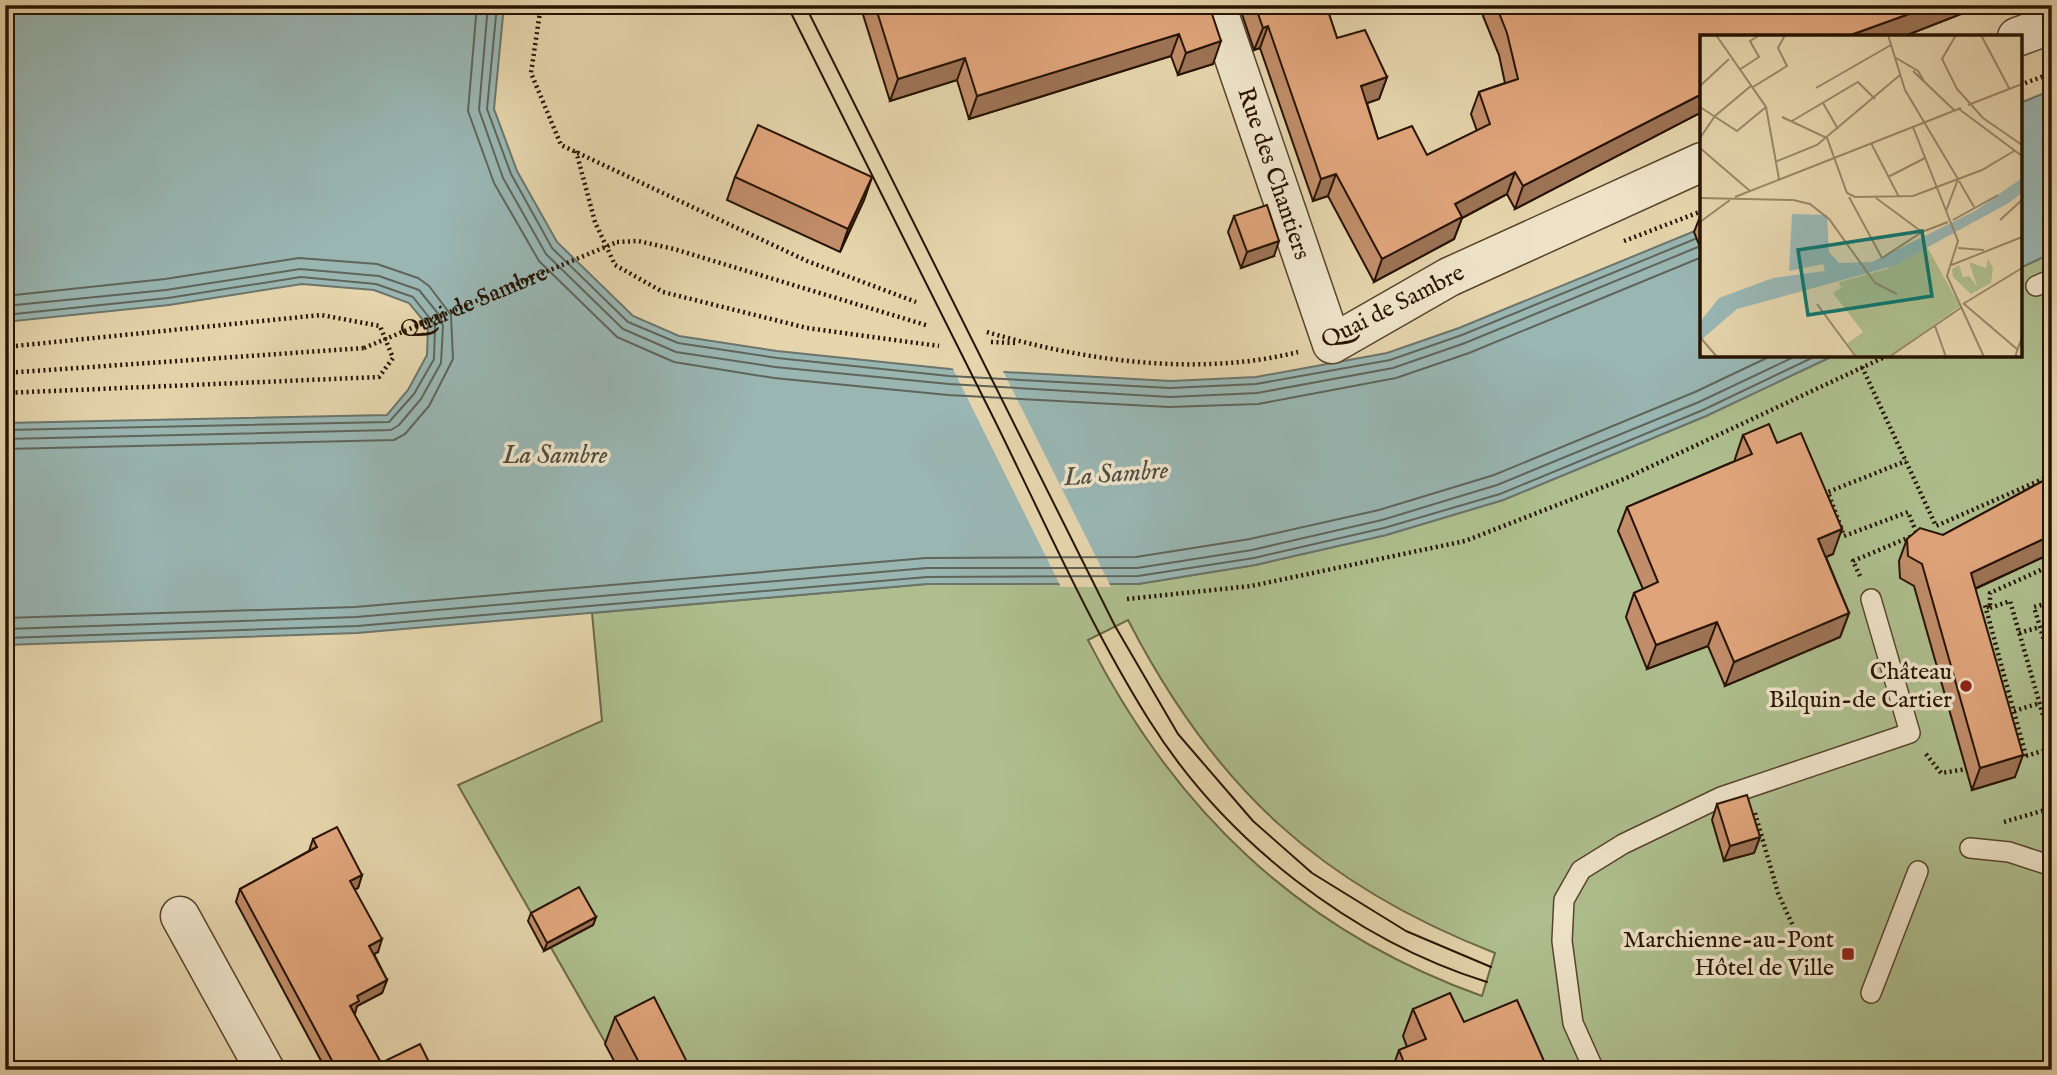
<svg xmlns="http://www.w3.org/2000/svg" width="2057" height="1075" viewBox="0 0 2057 1075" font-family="'IM FELL English',serif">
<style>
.green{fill:#aebe8e;stroke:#6a6947;stroke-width:2;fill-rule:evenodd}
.water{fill:#99b6b3;stroke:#6b756b;stroke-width:2}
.pier{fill:#e5d4ac}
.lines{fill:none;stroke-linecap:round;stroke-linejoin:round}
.shore{stroke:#60655a;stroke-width:2}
.service-casing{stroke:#56442b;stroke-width:22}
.minor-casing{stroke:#56442b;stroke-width:41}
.path{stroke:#271400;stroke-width:4.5;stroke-dasharray:2 3.5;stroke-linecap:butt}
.service{stroke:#eee3c9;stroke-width:19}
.minor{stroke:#eee3c9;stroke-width:38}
.tram{stroke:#271400;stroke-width:2}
.path-bridge{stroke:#271400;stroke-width:4.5;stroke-dasharray:2 3.5;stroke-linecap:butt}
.wall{fill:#c18d6a;stroke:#271400;stroke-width:2}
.shaded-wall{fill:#9d7356;stroke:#271400;stroke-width:2}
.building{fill:#e0a47b;stroke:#271400;stroke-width:2}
.poi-dot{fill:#8f2418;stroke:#eee3c9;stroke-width:2.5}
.labels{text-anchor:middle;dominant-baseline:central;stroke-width:7;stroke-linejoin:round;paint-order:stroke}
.street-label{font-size:24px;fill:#271400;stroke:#eee3c9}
.poi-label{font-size:24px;fill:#271400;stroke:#eee3c9;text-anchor:end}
.water-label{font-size:26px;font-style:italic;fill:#4f4d3f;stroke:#eee3c9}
.inset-road{fill:none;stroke:#998767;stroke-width:2}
.view{fill:#0f766e;fill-opacity:0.15;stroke:#0f766e;stroke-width:3.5}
.inset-edge{fill:none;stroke:#271400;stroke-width:3.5}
</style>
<rect width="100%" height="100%" fill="#e5d4ac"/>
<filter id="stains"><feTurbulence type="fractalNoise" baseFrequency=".00286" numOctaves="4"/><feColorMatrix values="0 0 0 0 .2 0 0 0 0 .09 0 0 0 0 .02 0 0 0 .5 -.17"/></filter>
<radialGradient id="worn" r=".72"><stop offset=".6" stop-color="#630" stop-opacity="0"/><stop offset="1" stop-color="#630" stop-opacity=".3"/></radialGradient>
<path class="green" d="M2052,253V1070H621L458,785L602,721L592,613L927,584H1138L1255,565L1386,535L1503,500L1706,416L1835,355H2020V268ZM1128,620C1214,787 1320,885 1495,953L1482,996C1300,931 1175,811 1088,640Z"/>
<g class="water">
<polygon points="5,5 504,5 494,109 517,171 557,242 633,316 679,336 777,351 950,369 1171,381 1256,377 1387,353 1459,328 1702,228 1702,355 1835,355 1706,416 1503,500 1386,535 1255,565 1138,584 927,584 357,633 5,645 5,423 387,415 408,390 427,355 428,326 409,303 374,290 302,284 169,305 5,322"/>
<polygon points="2052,90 2052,253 2020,268 2020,103"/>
</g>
<polygon class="pier" points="951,365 1002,369 1111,587 1061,587"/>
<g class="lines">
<g class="shore">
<polyline points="477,5 468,111 494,183 539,261 617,337 674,362 774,378 948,395 1169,407 1258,404 1396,378 1469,353 1702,257"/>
<polyline points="488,5 479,110 503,178 546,254 623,329 676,352 775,367 949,384 1170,397 1257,393 1393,368 1465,343 1698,247"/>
<polyline points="497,5 487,109 511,174 552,248 628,322 678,343 777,358 949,376 1170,388 1256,384 1390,360 1462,335 1695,239"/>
<polyline points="5,296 165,279 299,258 377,264 418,278 429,286 451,315 453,359 429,406 405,434 394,440 5,449"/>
<polyline points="5,306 166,290 300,269 379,276 419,290 440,316 443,326 441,363 421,399 399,425 391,430 5,439"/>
<polyline points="5,315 168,298 301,277 376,284 413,297 435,325 434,359 414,394 389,422 5,430"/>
<polyline points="5,618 355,607 926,558 1136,557 1250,539 1379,510 1494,475 1695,392 1773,355"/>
<polyline points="5,629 356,617 927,568 1137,568 1252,550 1382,520 1497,485 1699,402 1798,355"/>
<polyline points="5,638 357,626 927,577 1138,576 1254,558 1384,528 1500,494 1703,410 1818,355"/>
</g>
<defs>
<g id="service">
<polyline points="2036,286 2052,279"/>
<polyline points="1970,848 2009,852 2052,866"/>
<polyline points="1871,993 1918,871"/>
<polyline points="1594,1070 1573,1023 1562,941 1564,900 1581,870 1623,844 1721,797 1910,733 1871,599"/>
</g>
<g id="minor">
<path id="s1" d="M1216,5L1332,344L1449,277L1702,162"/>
<polyline points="2017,37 2052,24"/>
<polyline points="180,916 265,1070"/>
</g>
</defs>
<use href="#service" class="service-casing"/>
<use href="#minor" class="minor-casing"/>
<g class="path">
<polyline points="541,5 531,73 561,145 807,261 916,302"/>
<polyline points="2020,85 2052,73"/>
<polyline points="576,151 595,222 615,265 663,292 807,328 939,346"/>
<polyline points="1624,241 1702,211"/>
<polyline points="617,242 638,241 674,249 929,326"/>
<path d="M987,332C1084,361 1199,377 1298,352"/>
<polyline points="991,342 1016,343"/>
<polyline points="5,347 321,315 380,326 393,358 379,377 5,393"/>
<polyline points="1862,367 1936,526 2052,475"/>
<polyline points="5,373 364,348"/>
<polyline points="1860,576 1853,561 1917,534 1908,512 1844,536 1828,492 1906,461"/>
<polyline points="2052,584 2048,585 2052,598"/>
<polyline points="1127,599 1251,586 1465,541 1624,479 1889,355"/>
<polyline points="2052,602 2034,607 2052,667"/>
<polyline points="1990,608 2010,601 2045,722 2052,720"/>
<polyline points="2019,633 2040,627"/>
<polyline points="2014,711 2040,703"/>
<polyline points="1926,754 1941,773 1967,769"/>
<polyline points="2026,756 1985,605 1990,608 1990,593 2052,565"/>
<polyline points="2026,756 2052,748"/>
<polyline points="1755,813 1778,893 1793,926"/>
<polyline points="2004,822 2052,808"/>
</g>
<use href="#service" class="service"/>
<use href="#minor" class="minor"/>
<g class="tram">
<path d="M787,5C856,142 924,280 993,417C1043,518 1089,624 1149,720C1224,840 1352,940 1487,982"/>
<polyline points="805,5 1115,626 1178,734 1253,821 1312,873 1406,931 1491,967"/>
</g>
<path class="path-bridge" id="s2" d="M364,348L617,242"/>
</g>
<g class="wall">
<polygon points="860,5 1209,5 1213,64 1178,75 1171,56 969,119 957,80 890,101"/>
<polygon points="1239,5 1326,5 1337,38 1387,77 1379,99 1367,103 1378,139 1427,155 1477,131 1471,114 1479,92 1505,83 1499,55 1483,16 1487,5 1984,5 1902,37 1702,37 1702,112 1515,209 1507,194 1462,218 1454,239 1374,282 1328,196 1313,201 1260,48 1254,50"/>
<polygon points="735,177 872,177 864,200 840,252 727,200"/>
<polygon points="1234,216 1274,256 1241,268 1228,232"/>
<polygon points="1702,216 1702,252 1694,232 1700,217"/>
<polygon points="2052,286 2052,313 2044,296 2047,288"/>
<polygon points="1743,435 1777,443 1833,554 1826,557 1849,613 1840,637 1725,686 1708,646 1647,669 1626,617 1634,593 1643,589 1618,531 1627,507 1735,461 1735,459"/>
<polygon points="2052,476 2052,553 1975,589 2015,777 1972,790 1914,586 1900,578 1899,561 1907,539 1943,535"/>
<polygon points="1717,804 1760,837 1754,853 1724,861 1712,820"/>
<polygon points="313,839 362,875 358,888 354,889 378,952 374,954 387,980 382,993 357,1006 354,1014 381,1063 433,1070 326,1070 236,902 240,889 309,851"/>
<polygon points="531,913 596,917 593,925 544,951 528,921"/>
<polygon points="2052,983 2052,999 2049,992"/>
<polygon points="1413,1009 1464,1022 1548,1070 1392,1070 1399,1050 1407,1047 1403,1036"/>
<polygon points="615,1017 691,1070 619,1070 605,1044"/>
</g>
<g class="shaded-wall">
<polygon points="1934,5 1984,5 1902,37 1845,37"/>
<polygon points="1268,26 1260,48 1254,50 1263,28"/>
<polygon points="1179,34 1171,56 969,119 977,96"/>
<polygon points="1221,41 1213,64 1178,75 1186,53"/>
<polygon points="965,58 957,80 890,101 898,79"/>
<polygon points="1387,77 1379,99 1353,108 1361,86"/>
<polygon points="1702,94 1702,112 1515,209 1523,186"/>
<polygon points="1515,172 1507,194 1462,218 1454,239 1374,282 1382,259 1455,204"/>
<polygon points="1336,174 1328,196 1313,201 1321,179"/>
<polygon points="872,177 864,200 840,252 848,229"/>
<polygon points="1279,241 1274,256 1241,268 1247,252"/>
<polygon points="1842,529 1833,554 1809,564 1818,539"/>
<polygon points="2052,535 2052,553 1963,594 1971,573"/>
<polygon points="1849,613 1840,637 1725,686 1734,662"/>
<polygon points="1717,622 1708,646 1647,669 1656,645"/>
<polygon points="2023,755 2015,777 1972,790 1980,768"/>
<polygon points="1760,837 1754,853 1724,861 1730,846"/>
<polygon points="362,875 358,888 345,894 350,881"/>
<polygon points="596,917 593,925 544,951 547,943"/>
<polygon points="382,939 378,952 365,959 369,946"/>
<polygon points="387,980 382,993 357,1006 355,1014 350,1006 357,996"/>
</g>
<g class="building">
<polygon points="875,5 1209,5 1221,41 1186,53 1179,34 977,96 965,58 898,79"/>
<polygon points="1255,5 1326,5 1337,38 1365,30 1387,77 1361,86 1378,139 1412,126 1427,155 1490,124 1479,92 1518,79 1507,33 1496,5 1934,5 1845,37 1702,37 1702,94 1523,186 1515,172 1455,204 1462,217 1382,259 1336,174 1321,179 1268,26 1263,28"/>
<polygon points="758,125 872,177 848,229 735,177"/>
<polygon points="1267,205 1279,241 1247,252 1234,216"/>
<polygon points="2052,286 2052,298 2047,288"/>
<polygon points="1769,424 1777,443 1801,433 1842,529 1818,539 1849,613 1734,662 1717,622 1656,645 1634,593 1658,582 1627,507 1752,454 1743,435"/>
<polygon points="2052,476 2052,535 1971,573 2023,755 1980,768 1922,564 1908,556 1907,539 1920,528 1943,535"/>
<polygon points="1747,795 1760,837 1730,846 1717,804"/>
<polygon points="337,827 362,875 350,881 382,939 369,946 387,980 357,996 359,1001 350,1006 381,1063 420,1044 433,1070 337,1070 240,889 317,847 313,839"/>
<polygon points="579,887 596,917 547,943 531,913"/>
<polygon points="1450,993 1464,1022 1517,1000 1548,1070 1407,1070 1399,1050 1426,1039 1413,1009"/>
<polygon points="654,997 691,1070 643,1070 615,1017"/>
</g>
<g class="poi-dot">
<circle cx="1966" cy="686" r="7"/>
<rect x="1841" y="947" width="14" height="14" rx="3.5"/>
</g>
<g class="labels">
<g class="street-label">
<text stroke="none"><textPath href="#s1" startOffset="178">Rue des Chantiers</textPath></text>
<text stroke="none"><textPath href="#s2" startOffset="119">Quai de Sambre</textPath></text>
<text transform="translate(1393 307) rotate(-27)">Quai de Sambre</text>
</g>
<g class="poi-label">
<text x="1952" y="672">Château<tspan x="1952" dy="28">Bilquin-de Cartier</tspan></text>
<text x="1834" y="940">Marchienne-au-Pont<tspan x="1834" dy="28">Hôtel de Ville</tspan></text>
</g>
<g class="water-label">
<text x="555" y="455">La Sambre</text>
<text transform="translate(1116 474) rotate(-4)">La Sambre</text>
</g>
</g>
<g transform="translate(1700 35)">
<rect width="322" height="322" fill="#e5d4ac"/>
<path d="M226,210L260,271L189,322H156L147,309L163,297L133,258L141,253L139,247L187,234ZM288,224L293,233L291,248L271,259L253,242L252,234L259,230L263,242L269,241L277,251L269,227L286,233Z" fill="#aebe8e"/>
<path d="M322,143V158L307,169L193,231L37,274L0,306V287L19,263L73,243L125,236L123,229L89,236L92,179L127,180L129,217L139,228L172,227L275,176Z" fill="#99b6b3"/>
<path class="inset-road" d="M16,0L66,72L79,144M188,0L205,55L258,144L246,176M256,0L242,24L257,54L283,83L322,110M281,0L309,53M196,23L218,36L224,46M39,35L59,22L50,6L60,0M213,36L254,75M0,51L29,24M53,52L87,31L78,13L85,0M116,53L191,10M123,68L138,94M268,70L322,49M0,72L37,96L66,72M259,74L322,121M82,82L127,103L147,158L155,162L213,161L282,135L314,116M92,86L158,47L175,64M213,92L258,206L247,241L284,322M0,103L15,81L52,50M171,108L199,162M0,113L50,156M75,127L117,110L200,40M188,142L225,123M259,146L274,172M35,162L261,73M149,162L182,223L222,197L248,187M0,163L93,165L110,169L129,184L175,248L197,259M176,163L222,197M253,185L298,160M300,185L322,165M0,187L30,165M258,213L284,215M249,231L322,202M263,268L318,315M117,269L156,322M263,269L322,233M235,291L246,322M0,302L17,322M189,322L262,272M315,322L322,302"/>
<path class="view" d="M222,196L232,261L108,280L98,215Z"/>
<rect width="322" height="322" class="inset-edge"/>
</g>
<rect width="2057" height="1075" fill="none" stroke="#e5d4ac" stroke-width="28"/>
<rect x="7" y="7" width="2043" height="1061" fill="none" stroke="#271400" stroke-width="3.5"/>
<rect x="14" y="14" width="2029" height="1047" fill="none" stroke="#271400" stroke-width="2"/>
<rect width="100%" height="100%" filter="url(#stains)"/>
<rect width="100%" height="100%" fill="url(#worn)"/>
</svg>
